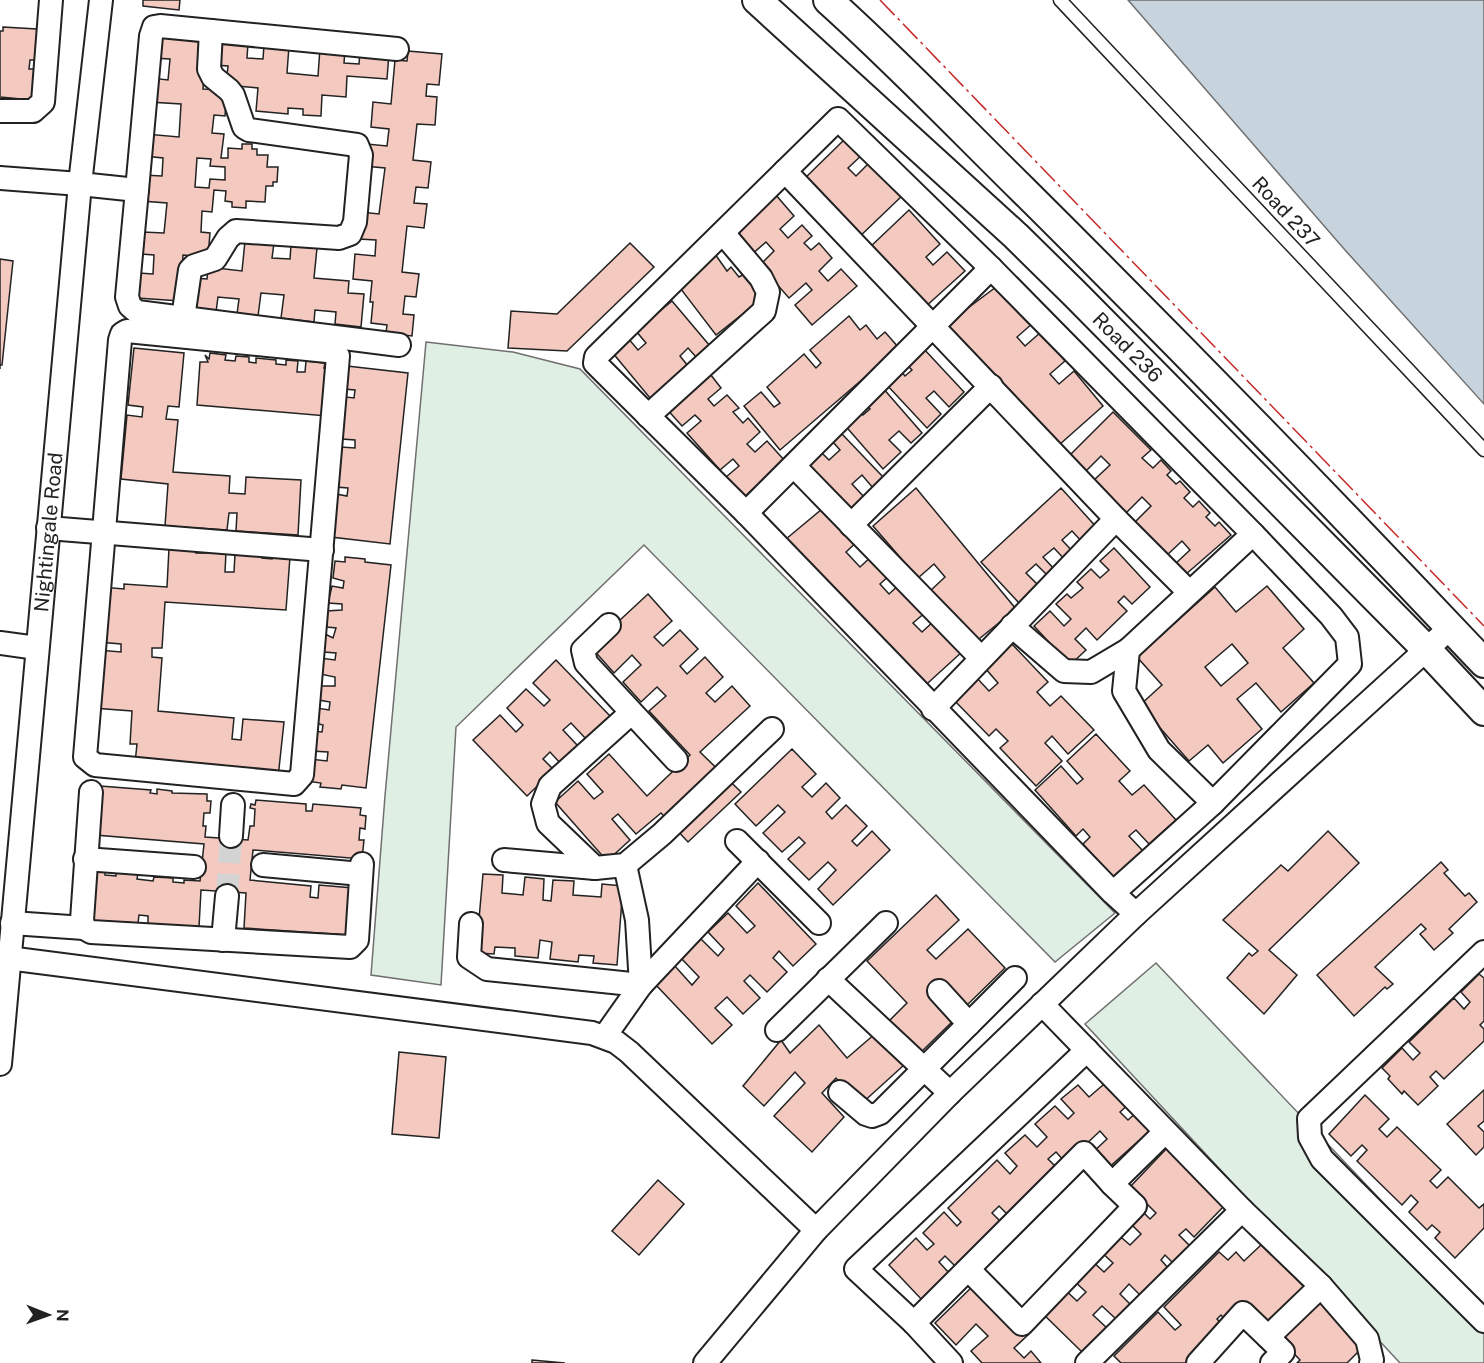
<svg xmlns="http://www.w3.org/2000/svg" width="1484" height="1363" viewBox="0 0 1484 1363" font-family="'Public Sans',sans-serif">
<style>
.green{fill:#e0efe3;stroke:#6f6f6f;stroke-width:1.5}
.water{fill:#c7d3dd;stroke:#6f6f6f;stroke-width:1.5}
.building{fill:#f3c9c0;stroke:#222;stroke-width:1.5;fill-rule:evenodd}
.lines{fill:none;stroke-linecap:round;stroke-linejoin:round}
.minor-tunnel{stroke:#d3d3d3;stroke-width:22;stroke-dasharray:22 11;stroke-linecap:butt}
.service-casing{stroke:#222;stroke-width:15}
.minor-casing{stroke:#222;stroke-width:26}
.tertiary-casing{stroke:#222;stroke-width:32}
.service{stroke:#fff;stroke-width:12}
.minor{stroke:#fff;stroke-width:22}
.tertiary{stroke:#fff;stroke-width:28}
.power{stroke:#c62828;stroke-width:1.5;stroke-dasharray:21 4.5 3 4.5;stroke-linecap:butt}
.labels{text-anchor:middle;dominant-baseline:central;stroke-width:4.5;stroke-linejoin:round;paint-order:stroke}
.street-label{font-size:20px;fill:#222;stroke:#fff}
</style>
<rect width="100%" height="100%" fill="#fff"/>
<g class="green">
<polygon points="426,342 513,352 580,369 1115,913 1055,962 644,545 456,727 441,985 371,975 385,796"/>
<polygon points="1156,963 1484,1309 1484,1363 1400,1363 1085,1024"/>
</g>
<polygon class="water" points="1128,0 1484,0 1484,404 1345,250"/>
<g class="building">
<polygon points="143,0 180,0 179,10 143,6"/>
<polygon points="3,27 37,29 35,60 30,60 29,69 34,69 32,100 0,97 0,31 3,31"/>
<path d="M154,34L200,37L206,52L203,89L227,90L225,116L214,115L212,133L224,134L221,158H228V148L242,149V144H252V149H257V155H268L267,167H278L277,182H273V186H266L265,202L246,201V208L232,207V202L225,201L226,191L214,190L212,212L202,211L201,232L210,233L208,257L183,255L180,301L137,298L139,273L153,274L154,255L141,254L143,232L164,233L167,203L141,201L143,175L162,176L163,158L144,156L146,134L179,137L181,104L149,102L151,78L168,80L170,59L152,58ZM197,158L211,159L210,166L225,167V180L210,179L209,188L195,187Z"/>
<polygon points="215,41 248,43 247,58 263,59 264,45 289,46 287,73 318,76 320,48 345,50 344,63 359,64 360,51 389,53 387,79 347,76 346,97 322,95 321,116 303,115 303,109 288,108 288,114 256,111 258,88 226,85 228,66 214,65"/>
<polygon points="408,51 442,54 439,85 427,84 426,96 437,97 435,125 417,124 413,160 431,162 428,188 416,187 414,203 427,204 424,228 407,226 402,272 419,274 416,297 405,296 403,314 414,315 412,336 386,333 387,325 371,323 373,302 370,302 372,281 353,279 355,254 375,256 376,240 359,239 361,212 379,214 385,168 364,166 367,144 387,146 389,129 371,127 373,102 391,104 395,60 407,61"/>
<polygon points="848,136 864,153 848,168 856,176 871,161 904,194 855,241 800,183"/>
<polygon points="775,194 794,216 780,229 788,238 802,225 812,236 804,243 811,250 819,243 832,258 819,271 828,281 841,269 857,286 812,325 795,305 812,290 806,283 789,298 760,265 774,251 766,242 751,255 732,233"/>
<polygon points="909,210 940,244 926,257 933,265 947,252 965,271 924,308 869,248"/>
<polygon points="245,241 274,243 272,258 290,259 291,245 317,248 314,278 349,281 348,293 364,294 361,327 335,324 336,312 315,310 314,322 281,318 284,295 261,293 258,316 237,314 239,299 218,297 216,312 189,309 192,278 207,279 208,267 242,271"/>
<polygon points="630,243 654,267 567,351 508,348 511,311 557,314"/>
<polygon points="715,254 727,271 731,267 739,277 744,274 763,298 716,335 677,284"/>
<polygon points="0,259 13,261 2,365 0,365 0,369"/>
<polygon points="1000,284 1033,323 1017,337 1025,346 1041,332 1065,361 1050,374 1059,384 1074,371 1103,406 1059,445 944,326"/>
<polygon points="672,301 710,346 697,358 688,348 680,356 688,366 650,398 612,352 628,338 638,350 646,343 636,331"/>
<polygon points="849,316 860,330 866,325 877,339 885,332 899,348 780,450 744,406 761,392 774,407 780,403 767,387 804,354 816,368 821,363 810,350"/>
<polygon points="134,348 184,353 179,407 168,406 166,419 178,420 173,472 230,476 229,493 245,494 246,477 301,480 298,535 236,531 237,513 229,513 227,530 165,526 168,484 121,479 127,415 142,417 143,407 128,405"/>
<polygon points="923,348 964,392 949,407 934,391 926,398 941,414 927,428 886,384 900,370 905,376 912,370 906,364"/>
<polygon points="210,353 226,355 225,360 235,361 236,356 249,357 249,362 256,363 256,358 276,360 276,364 286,365 286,360 298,361 297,372 305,372 306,361 325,363 324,368 333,369 327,416 197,405 200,362 208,362 205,355 209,359"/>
<polygon points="347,366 408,373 390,544 331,537 336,494 347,496 348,488 336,487 341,447 355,448 355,440 342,439 346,397 354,398 355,390 344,389"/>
<polygon points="707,370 721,388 708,399 714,406 727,395 739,408 733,412 743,423 748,418 760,432 747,444 755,452 767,441 785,461 743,498 726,477 739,466 733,459 720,470 687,433 701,421 695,415 682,426 665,407"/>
<polygon points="882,387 922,433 911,443 899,431 889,440 901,452 883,469 842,422 857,409 863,415 870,409 864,403"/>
<polygon points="1113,412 1151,450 1142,458 1153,468 1161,460 1171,471 1167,475 1176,484 1180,481 1190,492 1184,498 1193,507 1199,501 1210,513 1206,517 1215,526 1219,522 1231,535 1185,575 1175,564 1190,550 1182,541 1166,556 1134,523 1151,506 1142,497 1125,514 1093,481 1110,465 1101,456 1085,472 1069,456"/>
<polygon points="842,434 884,478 873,488 862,475 852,484 864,497 847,511 805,469 822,453 829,460 840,450 833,442"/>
<polygon points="916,488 1016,609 974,643 929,592 945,577 934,564 918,578 873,526"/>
<polygon points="1061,488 1099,530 1084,544 1072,531 1062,540 1074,553 1066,561 1054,548 1043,557 1056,571 1049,577 1036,564 1026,573 1039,586 1020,604 981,562"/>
<polygon points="828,504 860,539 846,552 860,567 874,554 891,574 880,584 889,594 901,583 927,611 913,623 922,632 935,620 963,651 918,692 786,539"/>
<polygon points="169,548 197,550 196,553 207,553 208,551 226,552 225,572 234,572 235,554 262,556 262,558 272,559 272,556 290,557 286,610 165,602 162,648 152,648 152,657 162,658 158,711 234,718 232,739 241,740 243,719 284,722 278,778 135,763 137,744 130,744 132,711 93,708 98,650 121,652 121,644 98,642 102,587 124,589 124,584 167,587"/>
<polygon points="1114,548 1150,587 1132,604 1124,596 1118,602 1127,611 1097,640 1086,628 1075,639 1086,650 1070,665 1034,626 1050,611 1064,626 1071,619 1056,604 1067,594 1071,598 1083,588 1077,582 1091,569 1100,578 1109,570 1100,561"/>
<polygon points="345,557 365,559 365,562 391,565 366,788 342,785 341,789 320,787 321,783 307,781 310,759 327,761 328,752 311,751 314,731 322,732 323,725 315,723 317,708 329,710 330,702 319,700 319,686 335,686 335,677 320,674 320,658 335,660 336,653 324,652 325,634 333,638 336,628 327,627 326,611 342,610 342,604 328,603 332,586 343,588 344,581 333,578 335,561 345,562"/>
<path d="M1267,586L1304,629L1283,648L1314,683L1281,712L1256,683L1237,699L1262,729L1223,763L1208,745L1189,761L1140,705L1162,685L1137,657L1215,587L1236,612ZM1232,644L1248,663L1221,686L1205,667Z"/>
<polygon points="648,594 672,621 654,637 663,646 680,630 698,649 680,666 687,674 705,657 723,677 706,693 715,702 732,686 750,706 700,752 741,792 688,842 661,813 636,834 618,814 612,819 630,840 607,861 555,802 578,781 594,799 603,792 587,774 609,754 647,796 690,755 649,711 666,696 657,687 641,702 623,682 641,665 632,655 614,673 591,647"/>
<polygon points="1011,643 1048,682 1037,692 1050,706 1061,696 1094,730 1068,754 1052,736 1045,743 1062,761 1036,786 1000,748 1008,741 996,729 989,736 953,699 976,677 989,691 998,683 985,668"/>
<polygon points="556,660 610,716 586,739 571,723 563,730 578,746 561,764 550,752 543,759 554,770 527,796 473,740 500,715 516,732 523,725 507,708 526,689 544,706 550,700 533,683"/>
<polygon points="1096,734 1130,771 1119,781 1132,795 1144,785 1176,820 1149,844 1136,830 1129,836 1143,851 1113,877 1083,844 1090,837 1083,829 1076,836 1035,790 1061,766 1077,784 1083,779 1067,761"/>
<polygon points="792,749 816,774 802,787 812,797 826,783 840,798 826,812 832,819 846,805 867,826 852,841 857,846 872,831 890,850 833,905 818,889 836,870 828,862 809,880 788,859 805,843 799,837 782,852 763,833 785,812 778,805 756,826 735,804"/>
<polygon points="100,786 151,790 150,793 157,794 157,789 172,791 172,793 207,794 207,801 211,801 210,813 204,813 203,826 206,826 205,837 248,840 250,826 254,826 255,809 250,808 251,804 255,805 256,800 306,804 306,811 312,811 313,804 361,808 360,815 366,816 365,829 360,828 359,840 364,840 362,859 253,850 250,880 311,886 310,897 318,898 319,885 353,888 349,935 244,928 246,893 201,890 199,927 148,924 148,916 139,915 138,923 90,921 95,869 105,871 105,875 116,876 116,872 138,873 137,879 153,881 154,877 173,878 173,882 184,883 184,880 200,881 204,844 95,835"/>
<polygon points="1328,831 1359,863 1269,950 1297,975 1264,1014 1227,978 1249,953 1252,956 1258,951 1223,920 1281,865 1288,871"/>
<polygon points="1441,862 1448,870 1444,873 1465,896 1469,893 1477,902 1449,929 1453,933 1434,950 1420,934 1426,929 1421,924 1375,967 1393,984 1387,989 1385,987 1354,1016 1317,975"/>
<polygon points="483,874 503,875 502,893 523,895 525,877 544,879 543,900 551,901 553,880 574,881 573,895 601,897 602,884 623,886 617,965 593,963 594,956 579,955 578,962 550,959 552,942 540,940 538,958 515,956 515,948 495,947 494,954 476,953"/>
<polygon points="758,883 816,944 793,966 779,951 773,958 787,972 767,992 750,975 744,981 760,998 743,1014 727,997 715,1008 732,1025 712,1044 655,984 674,965 692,985 699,977 681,958 701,939 718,956 724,949 708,932 728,913 747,933 755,926 736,906"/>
<polygon points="936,895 959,920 927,950 936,959 968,929 1005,968 964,1008 938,982 928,992 954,1020 917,1056 886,1024 907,1003 867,961"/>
<polygon points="1479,974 1484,978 1484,1021 1480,1025 1484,1029 1484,1041 1444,1079 1436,1071 1430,1077 1438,1086 1418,1105 1404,1091 1402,1094 1388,1079 1390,1076 1382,1068 1402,1048 1413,1060 1420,1053 1409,1042 1454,998 1464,1009 1470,1002 1461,992"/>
<polygon points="819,1025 847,1058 876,1033 904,1065 860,1105 836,1078 822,1093 844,1117 812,1152 774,1116 805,1083 795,1072 764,1106 743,1086 781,1040 790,1053"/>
<polygon points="399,1052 446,1057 439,1138 392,1134"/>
<polygon points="1110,1079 1131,1102 1120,1112 1128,1120 1139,1110 1154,1127 1106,1170 1091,1154 1107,1139 1100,1131 1066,1163 1056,1152 1048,1159 1059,1170 1010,1217 999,1206 992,1213 1003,1224 957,1268 945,1256 939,1262 950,1274 923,1301 889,1265 916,1238 927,1250 934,1244 923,1233 944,1212 957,1226 961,1222 948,1208 997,1160 1010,1174 1017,1166 1005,1153 1025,1135 1037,1147 1047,1137 1035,1124 1055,1106 1068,1119 1074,1113 1061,1099 1078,1085 1089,1097"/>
<polygon points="1484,1090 1484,1121 1478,1126 1484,1132 1484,1147 1476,1155 1447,1124"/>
<polygon points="1365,1095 1389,1119 1379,1129 1387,1137 1397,1127 1441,1170 1430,1181 1437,1188 1448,1177 1479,1208 1484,1204 1484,1228 1455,1258 1435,1238 1440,1232 1432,1225 1427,1230 1409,1212 1418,1202 1411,1195 1402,1205 1357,1161 1367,1150 1362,1145 1351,1156 1329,1134"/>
<polygon points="1168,1147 1226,1204 1194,1237 1186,1229 1179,1235 1191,1247 1174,1264 1165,1255 1161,1260 1169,1269 1142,1297 1129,1284 1120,1294 1130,1304 1116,1319 1102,1306 1093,1315 1107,1328 1083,1353 1039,1310 1062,1287 1077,1301 1086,1292 1071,1278 1089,1258 1104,1272 1113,1263 1098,1249 1115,1232 1130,1245 1141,1234 1128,1221 1140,1209 1150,1219 1156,1213 1130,1187"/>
<polygon points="658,1180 684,1204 639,1255 612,1231"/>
<polygon points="1262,1244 1305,1288 1269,1323 1251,1304 1230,1325 1221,1315 1217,1319 1226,1329 1192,1363 1121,1363 1114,1356 1158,1312 1175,1330 1181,1325 1164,1307 1219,1252 1228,1260 1236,1252 1244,1261"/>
<polygon points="977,1282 1028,1335 1014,1348 1024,1358 1031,1351 1041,1363 982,1363 971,1351 988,1336 976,1324 956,1345 935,1323"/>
<polygon points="1322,1302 1363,1347 1347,1363 1297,1363 1300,1360 1284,1343 1287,1340 1280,1332 1303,1310 1307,1315"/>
<polygon points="532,1360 565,1363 532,1363"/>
</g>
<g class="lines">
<polyline class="minor-tunnel" points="227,896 231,836"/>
<defs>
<polyline id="service" points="1060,0 1484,450"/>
<g id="minor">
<polyline points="0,111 33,111 43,102 51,0"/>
<polyline points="785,171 1116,519 1189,592"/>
<polyline points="0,178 80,184 137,190 127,297 130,306 137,312 399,345"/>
<polyline points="137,190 151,36 154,27 160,26 397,49"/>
<polyline points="183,318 190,270 194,266 215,259 228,238 236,231 339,238 350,234 355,222 361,155 357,145 249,130 244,127 233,95 229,90 213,77 209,69 211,31"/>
<polygon points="127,331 327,351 334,352 338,356 302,775 294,784 95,765 85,757 120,340 122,334"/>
<polyline points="648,416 764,311 768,292 761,278 723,233"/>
<polyline points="794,466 981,658"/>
<polyline points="746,513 991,268"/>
<polyline points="851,525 991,386"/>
<polyline points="48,528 322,550"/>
<polyline points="609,625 583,650 586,663 676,760"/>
<polyline points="1012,626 1064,671 1091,672 1128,650"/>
<polyline points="0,643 37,648"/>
<polyline points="933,709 1116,519"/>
<polyline points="631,713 550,786 543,804 548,823 595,868 625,865 662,834 772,729"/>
<polyline points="91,792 82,920 84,928 91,932 350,947 357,940 362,864"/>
<polyline points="1213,803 1350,664 1347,637 1331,616 1253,534"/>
<polyline points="231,836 233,805"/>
<polyline points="737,841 819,923"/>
<polyline points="85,859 194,867"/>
<polyline points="504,860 595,868"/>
<polyline points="263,865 361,874"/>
<polyline points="625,865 637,920 641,985"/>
<polyline points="1113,893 1213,803 1159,750 1124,691 1128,650 1253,534 991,268 838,119 596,357 595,363 746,513 1113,893 1136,914"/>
<polyline points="12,923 84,928"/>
<polyline points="471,924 469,957 487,969 641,985"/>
<polyline points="223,940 227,896"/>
<polyline points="1484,952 1309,1119 1310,1137 1322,1159 1484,1321"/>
<polyline points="8,958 592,1033 616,1042 629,1052 816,1230"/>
<polyline points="828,979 950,1093"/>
<polyline points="939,991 969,1024"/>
<polyline points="1042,1004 1242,1210 1321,1286 1367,1339 1372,1360 1371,1363"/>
<polyline points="777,1030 886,923"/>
<polyline points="605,1036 641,985 758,861"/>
<path id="s1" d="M0,1064L80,184L101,0"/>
<polyline points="840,1092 866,1114 872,1116 880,1113 1015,978"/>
<polyline points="969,1270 1022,1324 1135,1206 1112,1184"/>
<polyline points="914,1323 1084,1153 1112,1184 1165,1132"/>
<polyline points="1268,1337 1283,1352 1272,1363"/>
<polyline points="705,1363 816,1230 950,1093 1136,914 1450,628"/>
<polyline points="951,1363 914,1323 856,1269 1087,1050"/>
<polyline points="1087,1363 1242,1210"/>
<polyline points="1198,1363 1243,1313 1268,1337 1321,1286"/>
</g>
<g id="tertiary">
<path id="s2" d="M757,0L1016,236L1074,293L1427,650L1484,711"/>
<path d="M828,0C896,61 958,126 1023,190C1179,345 1333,503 1484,663"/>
</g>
</defs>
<use href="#service" class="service-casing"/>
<use href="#minor" class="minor-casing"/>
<use href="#tertiary" class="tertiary-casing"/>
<use href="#service" class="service"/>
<use href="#minor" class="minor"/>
<use href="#tertiary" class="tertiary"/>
<polyline class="power" points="880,0 1484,626"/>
</g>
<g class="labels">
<g class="street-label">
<text transform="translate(1286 212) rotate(47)">Road 237</text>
<text stroke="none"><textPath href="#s2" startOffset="508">Road 236</textPath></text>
<text stroke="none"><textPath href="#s1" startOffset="534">Nightingale Road</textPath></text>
</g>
</g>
<g transform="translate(48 1315) rotate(91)" stroke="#ffffff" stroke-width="4.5" paint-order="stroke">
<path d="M0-4.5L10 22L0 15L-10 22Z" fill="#222222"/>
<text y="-9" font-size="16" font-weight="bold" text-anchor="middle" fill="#222222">N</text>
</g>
</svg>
